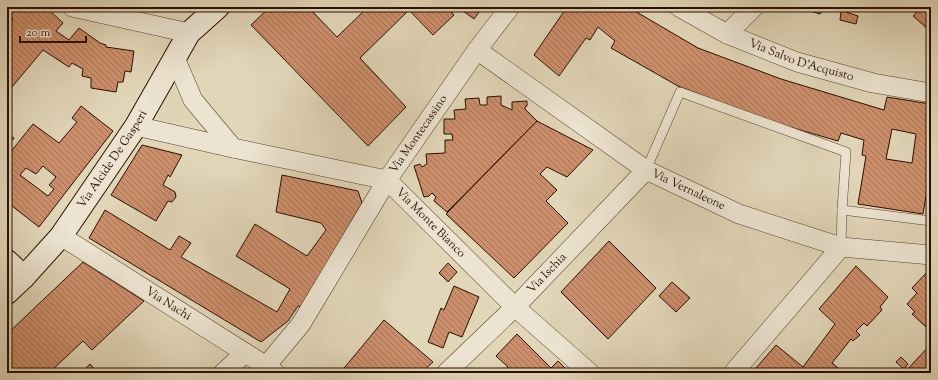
<svg xmlns="http://www.w3.org/2000/svg" width="938" height="380" viewBox="0 0 938 380" font-family="'Sorts Mill Goudy',serif">
<style>
.building{fill:url(#building-back-hatch);stroke:#2a0e00;fill-rule:evenodd}
.lines{fill:none;stroke-linecap:round;stroke-linejoin:round}
.service-casing{stroke:#58402e;stroke-width:10}
.minor-casing{stroke:#58402e;stroke-width:20}
.secondary-casing{stroke:#2a0e00;stroke-width:24}
.service{stroke:#ece4d1;stroke-width:9}
.minor{stroke:#ece4d1;stroke-width:19}
.secondary{stroke:#ece4d1;stroke-width:22}
.labels{text-anchor:middle;dominant-baseline:central;stroke-width:4;stroke-linejoin:round;paint-order:stroke}
.street-label{font-size:12px;fill:#2a0e00;stroke:#ece4d1}
</style>
<defs>
<pattern id="building-back-hatch" width="6" height="6" patternUnits="userSpaceOnUse"><rect width="6" height="6" fill="#cc8f6b"/><path d="M-1 5l2 2M0 0l6 6M5-1l2 2" fill="none" stroke="#a67356"/></pattern>
</defs>
<rect width="100%" height="100%" fill="#e1d6b8"/>
<filter id="stains"><feTurbulence type="fractalNoise" baseFrequency=".005" numOctaves="4"/><feColorMatrix values="0 0 0 0 .2 0 0 0 0 .09 0 0 0 0 .02 0 0 0 .5 -.17"/></filter>
<radialGradient id="worn" r=".72"><stop offset=".6" stop-color="#630" stop-opacity="0"/><stop offset="1" stop-color="#630" stop-opacity=".3"/></radialGradient>
<g class="building">
<polygon points="7,7 46,7 63,23 56,31 69,40 79,28 100,43 106,45 106,47 134,51 131,72 125,71 123,82 118,82 116,92 91,88 91,78 82,76 83,69 72,63 69,67 43,50 12,87 7,84 7,26 13,19 7,14"/>
<polygon points="270,7 308,7 337,37 368,7 446,7 454,15 433,35 409,10 360,58 406,107 368,146 251,25"/>
<polygon points="460,7 480,7 482,8 474,19 459,8"/>
<path d="M567,7H628L698,48L781,79L884,110L887,97L930,104L929,119H931V167L923,214L858,204L866,156L862,155L864,140L841,133L838,141L769,121L678,86L611,48L615,41L598,27L590,40L586,38L559,76L534,55ZM892,129L916,134L912,163L886,159Z"/>
<polygon points="797,7 825,7 820,14"/>
<polygon points="828,7 853,7 847,10 846,12 858,16 856,24 840,20 841,12"/>
<polygon points="922,7 931,7 931,39 926,34 930,31 913,16"/>
<polygon points="501,96 501,105 512,110 512,102 527,101 527,106 525,107 525,109 537,121 447,212 434,201 436,197 432,193 429,196 424,197 414,166 420,164 422,167 425,165 427,164 426,154 445,153 445,140 453,140 452,134 444,134 444,119 455,119 454,110 466,109 465,99 479,98 480,105 487,105 487,97"/>
<path d="M81,106L113,131L39,227L7,202V152L9,154L33,124L59,143L77,122L72,118ZM43,166L56,177L49,185L54,189L48,196L20,175L26,168L36,174Z"/>
<polygon points="537,121 593,150 567,177 547,167 540,174 557,190 546,201 568,223 514,278 446,214"/>
<polygon points="7,133 14,138 7,147"/>
<polygon points="142,145 182,155 170,177 168,175 163,185 175,192 176,197 172,202 168,201 156,221 111,195"/>
<polygon points="282,175 358,191 362,203 301,307 298,306 288,321 261,342 89,238 105,210 170,250 179,236 191,243 181,257 277,312 290,289 236,256 255,224 307,256 326,230 321,223 276,212"/>
<polygon points="609,241 656,288 608,339 561,292"/>
<polygon points="83,262 144,301 92,350 83,341 49,373 7,373 7,334"/>
<polygon points="448,263 457,272 448,282 439,273"/>
<polygon points="856,266 888,297 880,307 882,310 867,326 864,323 856,331 860,335 853,341 851,339 832,363 844,373 758,373 760,370 756,368 776,345 803,367 835,324 819,309"/>
<polygon points="928,271 931,274 931,324 927,328 912,314 915,312 907,304 917,293 912,288"/>
<polygon points="672,282 690,298 676,312 659,296"/>
<polygon points="454,286 479,297 462,337 449,332 443,348 428,342 441,308 444,310"/>
<polygon points="384,320 433,362 421,373 340,373"/>
<polygon points="517,334 551,368 558,361 568,371 567,373 503,373 508,367 496,356"/>
<polygon points="931,344 931,373 904,373"/>
<polygon points="901,357 908,364 904,369 896,362"/>
<polygon points="90,364 98,373 81,373"/>
</g>
<g class="lines">
<defs>
<g id="service">
<polyline points="646,170 680,92 846,152 842,210 841,247"/>
<polyline points="842,210 931,221"/>
</g>
<g id="minor">
<polyline points="72,7 189,33"/>
<path id="s1" d="M679,7L727,34L797,62L873,83L931,93"/>
<polyline points="727,34 754,7"/>
<path id="s2" d="M477,50L646,170L739,214L841,247L931,255"/>
<polyline points="175,58 193,100 233,148"/>
<path id="s3" d="M136,126L233,148L387,180L515,307L590,373"/>
<path id="s4" d="M61,236L266,366L275,373"/>
<path id="s5" d="M266,366L301,324L387,180L477,50L510,7"/>
<polyline points="223,373 245,353"/>
<path id="s6" d="M446,373L515,307L646,170"/>
<polyline points="733,373 841,247"/>
</g>
<g id="secondary">
<polyline points="7,261 24,277"/>
<path id="s7" d="M7,293L24,277L61,236L136,126L189,33L218,7"/>
</g>
</defs>
<use href="#service" class="service-casing"/>
<use href="#minor" class="minor-casing"/>
<use href="#secondary" class="secondary-casing"/>
<use href="#service" class="service"/>
<use href="#minor" class="minor"/>
<use href="#secondary" class="secondary"/>
</g>
<g class="labels">
<g class="street-label">
<text stroke="none"><textPath href="#s1" startOffset="134">Via Salvo D'Acquisto</textPath></text>
<text stroke="none"><textPath href="#s5" startOffset="278">Via Montecassino</textPath></text>
<text stroke="none"><textPath href="#s7" startOffset="171">Via Alcide De Gasperi</textPath></text>
<text stroke="none"><textPath href="#s2" startOffset="254">Via Vernaleone</textPath></text>
<text stroke="none"><textPath href="#s3" startOffset="318">Via Monte Bianco</textPath></text>
<text stroke="none"><textPath href="#s6" startOffset="142">Via Ischia</textPath></text>
<text stroke="none"><textPath href="#s4" startOffset="127">Via Nachi</textPath></text>
</g>
</g>
<rect width="938" height="380" fill="none" stroke="#e1d6b8" stroke-width="24"/>
<rect x="8" y="8" width="922" height="364" fill="none" stroke="#2a0e00" stroke-width="2"/>
<rect x="12" y="12" width="914" height="356" fill="none" stroke="#2a0e00"/>
<path d="M20 36v6h66v-6" fill="none" stroke="#2a0e00" stroke-width="2"/>
<text x="26" y="36" font-size="12" fill="#2a0e00" stroke="#ece4d1" stroke-width="3" paint-order="stroke">20 m</text>
<rect width="100%" height="100%" filter="url(#stains)"/>
<rect width="100%" height="100%" fill="url(#worn)"/>
</svg>
